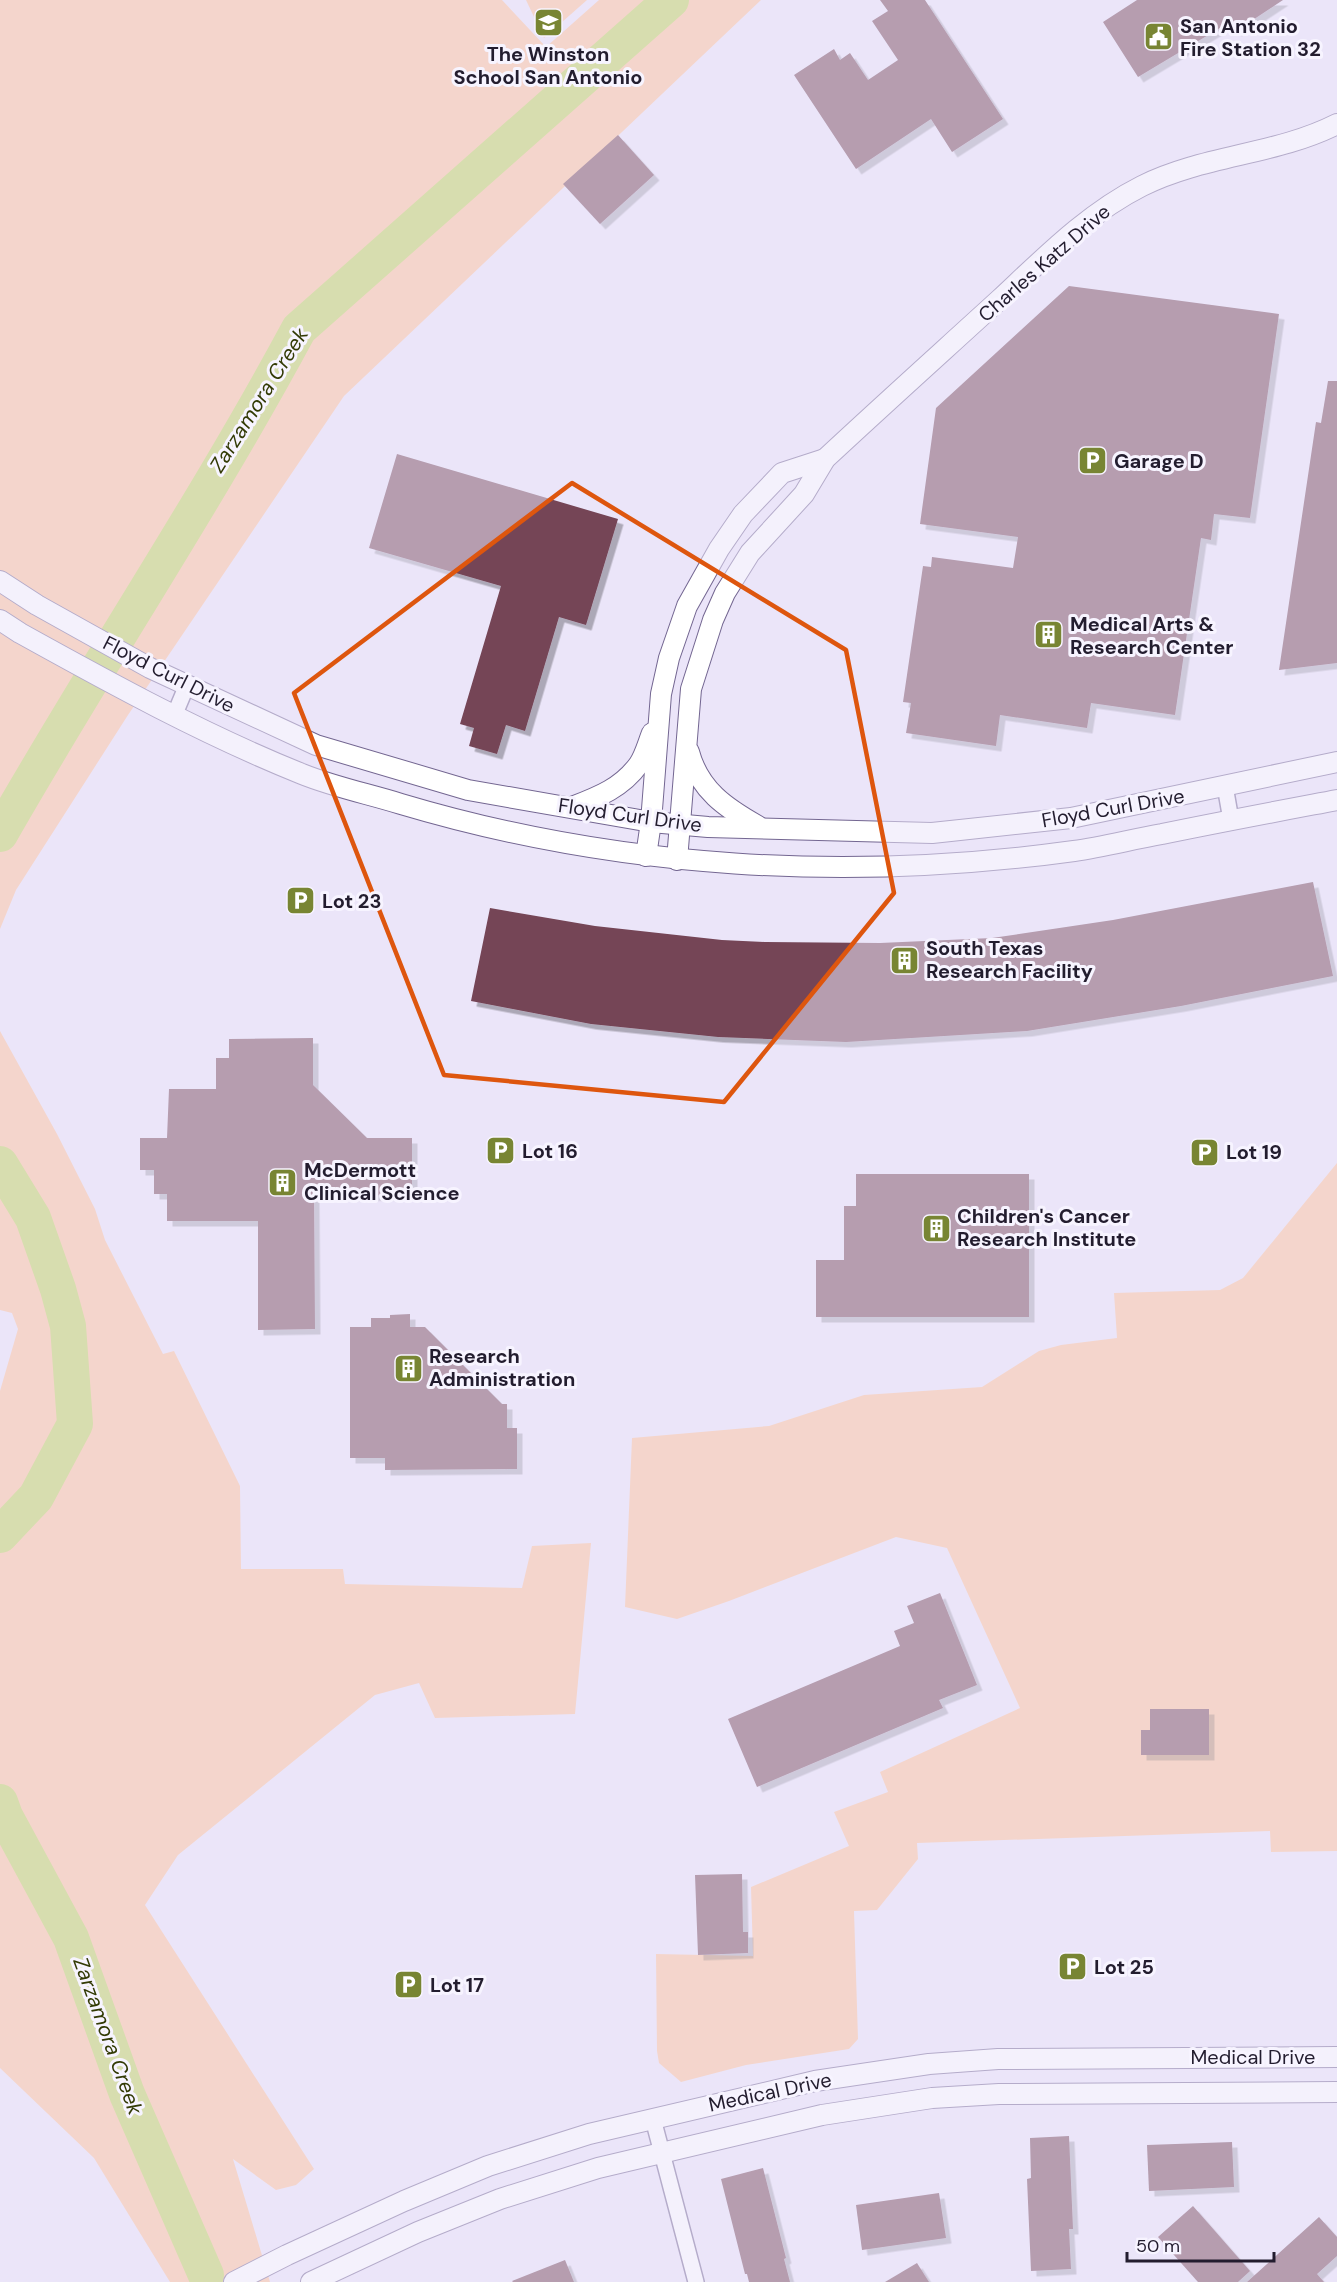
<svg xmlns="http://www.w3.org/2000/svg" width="1337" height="2282" viewBox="0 0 1337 2282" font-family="'DM Sans',sans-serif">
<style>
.green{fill:#ffc294}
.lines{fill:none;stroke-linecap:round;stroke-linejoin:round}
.river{stroke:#bfd354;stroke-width:36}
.building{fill:#744556;filter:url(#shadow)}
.minor-casing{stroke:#736691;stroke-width:18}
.tertiary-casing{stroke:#736691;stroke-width:22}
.minor{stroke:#fff;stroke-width:15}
.tertiary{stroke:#fff;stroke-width:20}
.marked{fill:none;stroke:#de560e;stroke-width:4.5;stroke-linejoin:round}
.labels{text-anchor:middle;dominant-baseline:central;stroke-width:6;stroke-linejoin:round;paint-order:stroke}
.poi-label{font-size:20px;font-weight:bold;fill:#231d2f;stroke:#f7f4ff;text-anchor:start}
.street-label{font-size:20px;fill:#231d2f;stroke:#f7f4ff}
.water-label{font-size:21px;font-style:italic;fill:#333b05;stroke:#f7f4ff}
</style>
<defs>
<filter id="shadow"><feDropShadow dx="5.5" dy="5.5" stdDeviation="0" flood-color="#0004"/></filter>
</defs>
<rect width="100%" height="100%" fill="#ebe5f9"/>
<g class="green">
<polygon points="0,0 502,0 546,47 599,0 761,0 344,396 128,715 16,890 0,929"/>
<polygon points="526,0 587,0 544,38"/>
<polygon points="0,1031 57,1134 95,1209 105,1240 163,1354 174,1351 240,1486 241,1569 343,1569 345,1584 522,1588 532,1546 591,1543 575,1714 435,1718 419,1683 375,1695 178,1855 145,1905 314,2169 296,2185 276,2190 233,2159 270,2282 170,2282 94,2158 0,2068 0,1391 18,1329 12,1313 0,1310"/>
<polygon points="1337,1163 1337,1851 1271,1852 1270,1831 917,1843 918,1859 877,1910 854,1911 858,2039 849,2049 746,2065 681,2082 659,2063 657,2051 656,1954 753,1956 751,1887 849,1846 834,1812 888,1792 880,1772 1020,1708 947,1548 896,1537 729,1601 677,1619 625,1607 632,1438 769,1426 864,1395 982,1387 1039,1351 1061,1345 1117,1338 1114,1293 1220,1290 1243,1278"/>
</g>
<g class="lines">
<g class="river">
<path d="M0,834C97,664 206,502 299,329L671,0"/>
<polyline points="0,1164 33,1218 58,1289 68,1326 75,1424 36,1497 0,1535"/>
<polyline points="0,1802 5,1816 71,1938 127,2094 206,2275"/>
</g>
</g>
<g class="building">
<polygon points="880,0 925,0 1003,119 952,152 931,119 856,169 794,75 834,49 840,60 850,53 868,80 898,60 872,21 888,11"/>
<polygon points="1137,0 1283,0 1236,31 1230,22 1138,77 1103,22"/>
<polygon points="618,135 654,175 600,224 563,184"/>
<polygon points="1069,286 1279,314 1250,518 1214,514 1211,540 1201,538 1175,715 1091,703 1087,728 1000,715 996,746 906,733 911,703 903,702 923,566 931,567 932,557 1013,568 1018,537 920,524 936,408"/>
<polygon points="1328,381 1337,381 1337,663 1279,670 1316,422 1321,423"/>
<polygon points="397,454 618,519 586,625 559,617 525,731 506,725 497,754 469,746 474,728 460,724 501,586 369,548"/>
<polygon points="1313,882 1333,976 1181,1006 1027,1031 846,1042 718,1037 591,1024 471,1001 490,908 595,926 722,940 765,942 880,943 992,938 1113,920"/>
<polygon points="313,1038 313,1085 367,1138 412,1138 412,1195 314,1196 315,1329 258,1330 258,1221 167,1221 167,1194 154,1194 154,1170 140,1170 140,1138 167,1138 169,1089 216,1089 216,1058 229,1058 229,1039"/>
<polygon points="856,1174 1029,1174 1029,1317 816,1317 816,1260 844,1260 844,1206 856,1206"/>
<polygon points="410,1314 410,1327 425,1327 502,1404 507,1404 507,1428 517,1428 517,1469 385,1470 385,1458 350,1458 350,1327 371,1327 371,1318 390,1318 390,1315"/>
<polygon points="940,1593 977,1685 939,1700 943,1708 757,1787 728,1719 900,1646 894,1631 914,1623 907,1606"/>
<polygon points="1150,1709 1209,1709 1209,1755 1141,1755 1141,1730 1150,1730"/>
<polygon points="742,1874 743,1932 748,1932 748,1953 698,1955 695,1875"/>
<polygon points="1069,2136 1073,2229 1069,2229 1071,2269 1031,2271 1027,2179 1031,2178 1030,2138"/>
<polygon points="1232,2142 1234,2187 1149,2191 1147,2145"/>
<polygon points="763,2168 786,2258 784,2259 790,2282 749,2282 747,2274 745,2274 721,2179"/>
<polygon points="939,2193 946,2238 862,2250 856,2205"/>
<polygon points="1193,2206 1250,2271 1238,2282 1198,2282 1158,2237"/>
<polygon points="1319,2217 1337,2237 1337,2256 1317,2274 1324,2282 1247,2282"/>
<polygon points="565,2260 574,2282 513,2282 512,2281"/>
<polygon points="917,2263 929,2282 885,2282"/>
</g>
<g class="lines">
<defs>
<g id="minor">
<polyline points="174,716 187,685"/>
<polyline points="1225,786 1231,820"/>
<polyline points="653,2119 696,2282"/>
</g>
<g id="tertiary">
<polyline points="0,581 37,605 150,668 316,745 468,790 651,822 708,827 932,833 1071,818 1337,762"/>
<path d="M0,620L20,633C112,684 205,735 302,774C334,787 369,794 401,804C619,869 849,882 1074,851C1103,847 1133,839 1162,834C1220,822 1279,811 1337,800"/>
<path d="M689,752C699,790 726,808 758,826"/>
<path d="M572,807C598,797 622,788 639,764C645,755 648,743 652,733"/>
<polyline points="646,856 651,822 661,694 669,658 687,606 719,549 743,514 782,473 825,459"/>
<path d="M677,860L691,689L713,620L725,593L750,553L804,494L825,459C883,405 942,352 1000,299C1044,258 1088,213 1142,186C1204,155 1276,155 1337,124"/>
<polyline points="234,2282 287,2255 404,2201 488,2166 589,2134 815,2081 929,2064 998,2059 1337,2057"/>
<polyline points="311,2282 418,2232 500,2199 598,2168 822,2115 932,2098 999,2094 1337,2092"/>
</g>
</defs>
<use href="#minor" class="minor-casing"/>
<use href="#tertiary" class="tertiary-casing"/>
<use href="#minor" class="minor"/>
<use href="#tertiary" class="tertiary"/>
</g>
<path d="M0 0H1337V2282H0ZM572,483L846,650L894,893L724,1102L444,1075L294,693Z" fill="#ebe5f9" fill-opacity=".55" fill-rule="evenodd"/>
<path class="marked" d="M572,483L846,650L894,893L724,1102L444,1075L294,693Z"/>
<defs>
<symbol id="school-square" viewBox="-11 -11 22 22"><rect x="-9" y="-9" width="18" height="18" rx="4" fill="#788533" stroke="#f7f4ff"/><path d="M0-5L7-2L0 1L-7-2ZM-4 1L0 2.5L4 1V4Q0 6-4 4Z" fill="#fff"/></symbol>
<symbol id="civic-square" viewBox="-11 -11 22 22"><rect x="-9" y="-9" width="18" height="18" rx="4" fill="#788533" stroke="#f7f4ff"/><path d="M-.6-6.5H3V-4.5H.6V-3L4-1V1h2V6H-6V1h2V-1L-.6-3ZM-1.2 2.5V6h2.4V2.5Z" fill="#fff"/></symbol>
<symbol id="parking-square" viewBox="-11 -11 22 22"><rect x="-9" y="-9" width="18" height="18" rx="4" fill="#788533" stroke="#f7f4ff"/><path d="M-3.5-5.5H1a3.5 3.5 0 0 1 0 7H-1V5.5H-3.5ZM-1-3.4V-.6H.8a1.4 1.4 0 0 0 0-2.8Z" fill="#fff"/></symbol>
<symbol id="building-square" viewBox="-11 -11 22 22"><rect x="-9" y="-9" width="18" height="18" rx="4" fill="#788533" stroke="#f7f4ff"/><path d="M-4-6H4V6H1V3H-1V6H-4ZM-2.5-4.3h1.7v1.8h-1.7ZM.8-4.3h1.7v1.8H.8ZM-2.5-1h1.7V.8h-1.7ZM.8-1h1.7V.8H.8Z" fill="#fff"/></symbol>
</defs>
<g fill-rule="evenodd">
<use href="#school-square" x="532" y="6" width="33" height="33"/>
<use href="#civic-square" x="1142" y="20" width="33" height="33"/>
<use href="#parking-square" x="1076" y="444" width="33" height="33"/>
<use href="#building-square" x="1032" y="618" width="33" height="33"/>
<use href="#parking-square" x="284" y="884" width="33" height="33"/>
<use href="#building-square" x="888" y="944" width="33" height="33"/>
<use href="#parking-square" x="484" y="1134" width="33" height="33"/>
<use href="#parking-square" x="1188" y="1136" width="33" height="33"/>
<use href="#building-square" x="266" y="1166" width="33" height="33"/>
<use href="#building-square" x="920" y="1212" width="33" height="33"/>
<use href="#building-square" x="392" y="1352" width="33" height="33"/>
<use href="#parking-square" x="1056" y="1950" width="33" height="33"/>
<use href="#parking-square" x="392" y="1968" width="33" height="33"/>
</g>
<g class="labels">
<g class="poi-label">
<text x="1180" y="26">San Antonio<tspan x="1180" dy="23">Fire Station 32</tspan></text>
<text x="548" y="54" text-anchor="middle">The Winston<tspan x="548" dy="23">School San Antonio</tspan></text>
<text x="1114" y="461">Garage D</text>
<text x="1070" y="624">Medical Arts &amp;<tspan x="1070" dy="23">Research Center</tspan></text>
<text x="322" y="901">Lot 23</text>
<text x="926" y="948">South Texas<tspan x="926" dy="23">Research Facility</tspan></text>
<text x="522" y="1151">Lot 16</text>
<text x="1226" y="1152">Lot 19</text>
<text x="304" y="1170">McDermott<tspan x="304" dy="23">Clinical Science</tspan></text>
<text x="957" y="1216">Children's Cancer<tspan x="957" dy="23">Research Institute</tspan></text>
<text x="429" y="1356">Research<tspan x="429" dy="23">Administration</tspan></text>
<text x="1094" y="1967">Lot 25</text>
<text x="430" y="1985">Lot 17</text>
</g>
<g class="street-label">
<text transform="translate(1044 263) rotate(-41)">Charles Katz Drive</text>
<text transform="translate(169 674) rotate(27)">Floyd Curl Drive</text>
<text transform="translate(1113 808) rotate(-10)">Floyd Curl Drive</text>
<text transform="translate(630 815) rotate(8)">Floyd Curl Drive</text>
<text x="1253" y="2057">Medical Drive</text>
<text transform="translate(770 2092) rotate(-12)">Medical Drive</text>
</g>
<g class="water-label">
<text transform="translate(259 400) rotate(-58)">Zarzamora Creek</text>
<text transform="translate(108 2036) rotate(70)">Zarzamora Creek</text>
</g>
</g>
<path d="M1127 2252v9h147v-9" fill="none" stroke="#231d2f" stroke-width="3"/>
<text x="1136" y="2252" font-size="18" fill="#231d2f" stroke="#f7f4ff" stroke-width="4.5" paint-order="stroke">50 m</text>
</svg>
